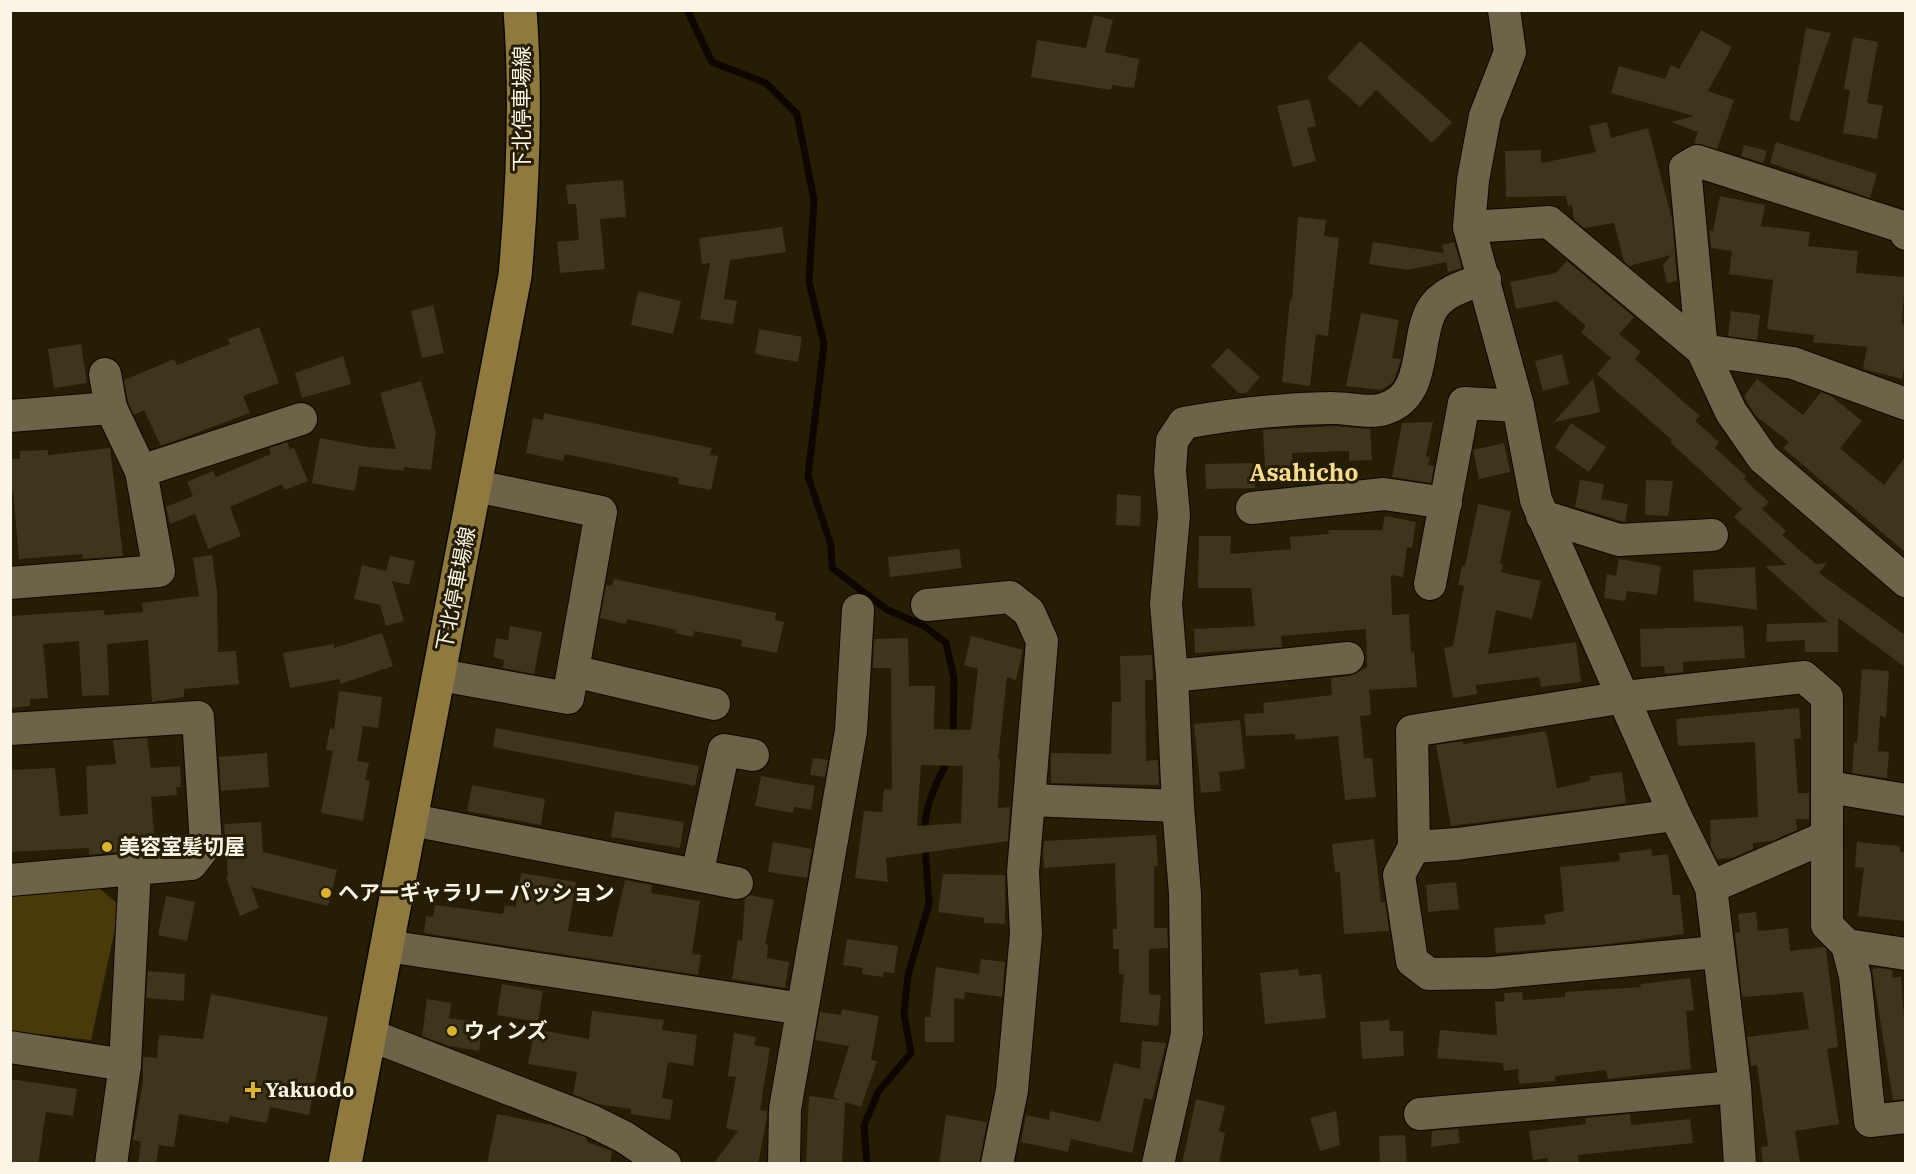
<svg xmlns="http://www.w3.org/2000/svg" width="1916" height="1174" font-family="'IBM Plex Serif','Noto Sans JP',serif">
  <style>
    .green { fill: #483a0b }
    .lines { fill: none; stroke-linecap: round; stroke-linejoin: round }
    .stream { stroke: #0f0600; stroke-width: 7 }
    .building { fill: #3e351c; fill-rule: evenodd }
    .minor-casing { stroke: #0e0700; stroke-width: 34 }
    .major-casing { stroke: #0e0700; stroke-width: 36 }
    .minor { stroke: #6d6348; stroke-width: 32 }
    .major { stroke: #8e7a3e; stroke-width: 33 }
    .poi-dot { fill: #dab333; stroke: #251d04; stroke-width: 2 }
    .labels { text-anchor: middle; stroke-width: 6; stroke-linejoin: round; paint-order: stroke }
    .street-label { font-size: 21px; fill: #faf5e6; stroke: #251d04 }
    .poi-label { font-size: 21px; font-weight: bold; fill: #faf5e6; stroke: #251d04; text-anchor: start }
    .quarter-label { font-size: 24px; font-weight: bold; fill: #f7dc90; stroke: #251d04 }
  </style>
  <rect width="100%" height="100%" fill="#251d04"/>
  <path class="green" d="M97,886L120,906L91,1040L11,1031V891Z"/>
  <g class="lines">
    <g class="stream">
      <path d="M687,10L712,62L766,83L797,114L814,200L809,282L824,344L808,476L831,545L832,568L886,609L924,626L946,643L954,678L953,739"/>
      <path d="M925,835C923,808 937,781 949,758"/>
      <path d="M867,1164L864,1126L878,1092L911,1053L904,1014L908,975L929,904L925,846"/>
    </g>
  </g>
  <g class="building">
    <path d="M1094,15L1113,20L1105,52L1139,59L1134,88L1112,85L1111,90L1031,77L1037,40L1086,48Z"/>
    <path d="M1806,28L1831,33L1799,122L1789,119Z"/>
    <path d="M1701,30L1732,47L1708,91L1734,100L1717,149L1694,143L1698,132L1671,122L1694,116L1611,93L1619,66L1665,79L1671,65L1679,69Z"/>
    <path d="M1853,37L1878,42L1867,103L1883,106L1877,139L1843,133L1850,90L1844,89Z"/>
    <path d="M1360,41L1452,122L1432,143L1376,90L1360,107L1327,78Z"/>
    <path d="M1309,99L1316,126L1307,128L1316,161L1293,167L1277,106Z"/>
    <path d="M1607,122L1611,138L1648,128L1672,219L1677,281L1667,283L1663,265L1671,255L1629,266L1624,261L1614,223L1584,228L1574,220L1572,205L1568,206L1566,196L1506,197L1505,151L1541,150V163L1596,152L1589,126Z"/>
    <path d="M1776,142L1877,174L1870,198L1770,163Z"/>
    <path d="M1744,145L1767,151L1763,163L1741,156Z"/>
    <path d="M623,180L626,217L600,219L605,269L560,273L557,242L579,240L576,204H568L566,185Z"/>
    <path d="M1720,196L1765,205L1761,226L1810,232L1808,246L1858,251L1856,273L1905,277L1902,324L1905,325V364L1902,379L1863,369L1867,347L1813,342L1814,335L1767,329L1773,280L1729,274L1732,251L1711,248L1709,230L1713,231Z"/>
    <path d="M1298,217L1326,220L1324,236L1339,238L1328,336L1316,334L1310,386L1282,382L1290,300H1292Z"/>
    <path d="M782,227L786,252L730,260L724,299L737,301L733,324L700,319L710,263L702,264L699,238Z"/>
    <path d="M1373,242L1444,253L1442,245L1454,242L1462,268L1448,272L1446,262L1407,270L1369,264Z"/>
    <path d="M1567,261L1634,317L1619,334L1641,352L1635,359L1700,416L1695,421L1719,442L1715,448L1746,476L1744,479L1769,502L1762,509L1786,531L1782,535L1816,564L1827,563L1819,573L1905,635V667L1838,618V652H1805V640L1766,642L1767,624L1828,622L1765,566L1787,565L1734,517L1742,509L1670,442L1672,440L1597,374L1611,358L1581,332L1586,326L1557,301L1516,309L1510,282L1556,273Z"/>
    <path d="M638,291L681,301L673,334L631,325Z"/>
    <path d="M433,305L444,353L422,358L411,311Z"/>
    <path d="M1731,311L1760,315L1757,340L1728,336Z"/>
    <path d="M1361,313L1399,320L1392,358L1401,359L1400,363L1393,382L1381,390L1346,386Z"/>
    <path d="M259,327L279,383L243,396L250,413L161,446L144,410L134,415L128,402L124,380L174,359L177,365L230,344L228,339Z"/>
    <path d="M759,329L802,337L798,362L755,354Z"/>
    <path d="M81,344L87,383L54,388L48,349Z"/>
    <path d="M1228,348L1260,377L1246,393H1239L1211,366Z"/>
    <path d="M1562,354L1569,384L1543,391L1535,361Z"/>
    <path d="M343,356L351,384L302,398L295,373Z"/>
    <path d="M1593,378L1600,412L1554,422Z"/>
    <path d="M1757,379L1803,415L1821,392L1831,396L1862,421L1840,448L1884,485L1905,457V552L1783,448L1789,442L1756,416L1744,397Z"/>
    <path d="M421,381L436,432L431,470L404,467V471L359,466L355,491L312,483L320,438L367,447L396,449L380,393Z"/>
    <path d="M544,413L712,448L710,455L718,456L711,490L678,484L679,478L565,454L563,461L526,453L533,418L543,420Z"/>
    <path d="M1433,422L1426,456L1430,457L1428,465L1434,466L1431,483L1392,477L1402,423Z"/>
    <path d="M1571,423L1606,447L1589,472L1555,448Z"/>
    <path d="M1335,426L1370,429L1372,460L1349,461V451L1292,453L1293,466L1265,468L1263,430Z"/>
    <path d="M287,442L290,449L294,448L308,481L285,490L282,484L230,507L241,536L208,549L195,514L170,524L166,507L193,496L187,482L213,471L216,477L271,454L269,448Z"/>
    <path d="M1504,443L1510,472L1479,479L1473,450Z"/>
    <path d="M110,448L123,556L83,559L82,554L19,559L13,491L10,492V459H20V451L48,450V455Z"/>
    <path d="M1254,463L1255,488L1206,489L1205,464Z"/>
    <path d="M1580,480L1604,484L1601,499L1628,504L1625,522L1575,507Z"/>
    <path d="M1646,480L1673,481L1668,516L1645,515Z"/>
    <path d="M1117,494L1141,496L1140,526L1116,525Z"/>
    <path d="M1478,504L1511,511L1500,563L1503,564L1501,572L1541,581L1532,619L1496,610L1488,654L1576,642L1581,682L1541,687L1539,677L1476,685L1477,694L1453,698L1444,648L1453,646L1464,586L1458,585L1462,566H1465Z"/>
    <path d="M1385,516L1416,522L1412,548L1407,547L1403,577L1391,575L1392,615L1409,614L1411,653L1414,652L1417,687L1369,690L1371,715L1360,716L1364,758H1372L1376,797L1345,800L1338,736L1295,740V734L1246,736L1244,714L1264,713L1263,703L1332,695L1331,678L1350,676L1367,667L1366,629L1281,636L1282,647L1195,653L1194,629L1255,626L1251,588H1198L1199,536H1231L1230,554L1291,549L1290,537L1329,534L1328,530H1382Z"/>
    <path d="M959,549L962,568L890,577L888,557Z"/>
    <path d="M212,555L217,591L218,652L236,651L239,684L184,689V697L152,702L148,640L107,644L109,695L82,696L79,641L43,644L48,698L30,699V706L10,708V616L104,610L105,615L143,612L142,603L199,596L193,558Z"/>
    <path d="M390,556L415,561L409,585L392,581L404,621L386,626L380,605L354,599L362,565L386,571Z"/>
    <path d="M1619,559L1661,566L1657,595L1627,591L1625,601L1604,598L1607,574L1616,576Z"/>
    <path d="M1755,567L1757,610L1694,601L1693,570Z"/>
    <path d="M614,579L776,613L775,620L784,622L777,653L741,646L742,640L694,631L693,637L675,633L676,630L627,619L626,624L600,618L606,585L612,586Z"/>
    <path d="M510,626L542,632L534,674L503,668L504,660L493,657L496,638L508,640Z"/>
    <path d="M1743,626L1745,658L1683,662V672L1665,674L1664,666L1641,667L1640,629Z"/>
    <path d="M382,633L393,666L340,684V679L290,688L283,653L334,644V648Z"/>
    <path d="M971,636L1023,650L1016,680L1007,677L998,759H1000L998,808L1010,807L1008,841L886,858L888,882L855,878L864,811L882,812L884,789L892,790L891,668H873L874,639L908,638L909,686H935L934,729L971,730L978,669L964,665ZM921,765L963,766L961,823L917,826Z"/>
    <path d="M1152,655L1153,680H1145L1146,761L1158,760L1159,785L1051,783V753L1111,754L1112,702H1121L1120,656Z"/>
    <path d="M1862,669L1889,671L1886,717L1880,716L1878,751L1889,752L1887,778L1852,773L1854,742L1857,743Z"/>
    <path d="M339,691L382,697L378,728L363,726L357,761L369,763L365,780L370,781L363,821L321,813L333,751L326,750L330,728L334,729Z"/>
    <path d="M1799,708L1801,738L1794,739L1798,793H1809V819H1796L1797,830L1772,841L1753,843V849L1732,858L1717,859L1711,847L1710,820L1758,817L1755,742L1678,746L1676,719Z"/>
    <path d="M1240,720L1245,769L1219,772L1221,791L1201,793L1194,724Z"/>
    <path d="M496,728L699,766L695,786L493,747Z"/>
    <path d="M1546,731L1557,788L1590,781V776L1622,772L1626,803L1451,826L1436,745L1463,741V744Z"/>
    <path d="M147,738L151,768L180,766L181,787H176L177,795L151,797L155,845L118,848V852L89,855V848L10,852V770L55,768L60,816L88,814L86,766L116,764L113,740Z"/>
    <path d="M267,753L269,787L221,791L219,757Z"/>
    <path d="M813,758L828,760L825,777L810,775Z"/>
    <path d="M761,776L815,786L811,810L794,807L793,813L755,806Z"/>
    <path d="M472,785L545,799L541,825L467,811Z"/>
    <path d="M615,811L684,822L680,848L611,837Z"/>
    <path d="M261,822L263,852L337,870L328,906L251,887L259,908L240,916L226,877L228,876L224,824Z"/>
    <path d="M1156,835L1158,866H1154V928H1167L1168,948L1149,949V994L1161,995L1158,1026L1120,1022L1124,974H1119V949H1113V929H1117L1115,863L1044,868L1043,851L1044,841Z"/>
    <path d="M1374,839L1381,902H1385L1389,931L1344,934L1340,872L1335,873L1332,844Z"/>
    <path d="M773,842L812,849L807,878L768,872Z"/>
    <path d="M1857,842L1900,846V852H1905V921L1858,916L1864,868L1855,867Z"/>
    <path d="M1651,849L1652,856L1668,854L1673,895H1680L1684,934L1600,945L1496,953L1494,928L1546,924L1544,915L1564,911L1560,867L1620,861L1619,853Z"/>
    <path d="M521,873L576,882L568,931L612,937L625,880L652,885L651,893L700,901L692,954L701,955L698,975L424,933L426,916L433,917L435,905L503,914L505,905L516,907Z"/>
    <path d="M943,874L1005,875V924L984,923V918L938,912Z"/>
    <path d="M1456,882L1459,909L1428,912L1426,885Z"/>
    <path d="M750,895L774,900L765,944L768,945L767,958L789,962L785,988L732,979L738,940L742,941L745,898Z"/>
    <path d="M166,896L195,902L187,941L158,935Z"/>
    <path d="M1756,912L1758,931L1788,928L1790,951L1824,947L1826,949L1838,1047L1827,1049L1839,1124L1795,1131L1800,1164H1763L1761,1147L1768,1146L1757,1065L1751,1066L1747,1037L1809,1029L1803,992L1742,997L1735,933L1740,932L1738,914Z"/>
    <path d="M847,939L898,946L894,973L884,972L883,977L862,974L863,968L843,965Z"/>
    <path d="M981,959L1005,962L1002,997L965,992L964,999L954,998V1042H925V1017H930L936,967L979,974Z"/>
    <path d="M1879,968L1892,970L1893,978L1901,977L1905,1029V1099L1893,1100L1872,969Z"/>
    <path d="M1298,969L1299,976L1321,974L1326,1018L1265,1024L1260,973Z"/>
    <path d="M148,971L185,974L184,1001L146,998Z"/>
    <path d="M1690,978L1694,1010L1686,1011L1691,1069L1608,1079L1606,1070L1555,1076V1081L1519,1084L1518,1069L1504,1071L1503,1063L1437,1058L1440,1030L1497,1035L1495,1002L1505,1001L1504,993L1522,992L1523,1000L1565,997V992L1641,987L1640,984Z"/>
    <path d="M502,984L543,991L538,1022L497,1015Z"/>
    <path d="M211,994L328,1017L309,1115L270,1107L267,1123L230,1116L228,1123L179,1114L174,1147L159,1145L156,1164H138L141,1142L133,1140L143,1081V1057L157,1058L159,1035L203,1039Z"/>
    <path d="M427,999L451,1003L449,1018L483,1023L479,1051L449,1046L422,1036Z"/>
    <path d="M842,1009L879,1016L871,1060L877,1061L861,1107L845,1102L842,1164H806L809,1096L840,1100L833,1097L849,1046L815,1040L820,1012L841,1015Z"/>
    <path d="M592,1011L664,1020L662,1030L697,1035L693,1066L668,1062L662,1098L673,1100L670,1120L631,1114V1109L597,1104L573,1094L577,1072L528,1064L535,1029L589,1039Z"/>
    <path d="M1389,1020L1390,1031H1403L1404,1056L1362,1059L1360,1022Z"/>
    <path d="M734,1033L756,1037L754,1045L770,1048L760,1110L767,1111V1117L758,1164H713L738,1131L726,1128L736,1077L728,1076Z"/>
    <path d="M1142,1041L1166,1043L1152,1100L1144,1098L1132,1153L1071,1139L1068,1152L1021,1142L1026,1115L1049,1120L1050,1111L1100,1122L1114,1063L1140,1069Z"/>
    <path d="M10,1079L77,1089L73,1116L46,1112L38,1164H10Z"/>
    <path d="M1196,1099L1225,1106L1219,1131L1225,1133L1219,1164H1182Z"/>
    <path d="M1336,1111L1340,1145L1320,1151L1310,1118Z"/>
    <path d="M497,1114L552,1125L585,1137L589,1143L612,1151L610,1164H487Z"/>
    <path d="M1630,1114L1631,1125L1690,1119L1693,1143L1578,1155L1579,1164H1548V1158L1533,1160L1529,1131L1586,1124L1585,1118Z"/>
    <path d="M946,1115L987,1122L979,1164H939Z"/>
    <path d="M1458,1129L1460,1143L1431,1147L1432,1131Z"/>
    <path d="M1405,1135L1407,1164H1380L1379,1136Z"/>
  </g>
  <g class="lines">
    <defs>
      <g id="minor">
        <path d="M1504,10L1510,52L1485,116L1473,180L1469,227L1518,406L1536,500L1675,815L1711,887L1735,1087L1740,1164"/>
        <path d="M1469,227L1549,222L1702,350L1731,412L1763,458L1906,581"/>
        <path d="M1906,234L1903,227L1697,161L1685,168L1702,350L1793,363L1906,404"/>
        <path d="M10,416L111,408"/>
        <path d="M141,471L301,419"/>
        <path d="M1252,508L1384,494L1446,503"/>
        <path d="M1542,516L1619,540L1712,535"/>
        <path d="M10,583L159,571L141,471L111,408L105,374"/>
        <path d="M1430,584L1464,403L1518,406"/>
        <path d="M927,605L1010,597L1029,612L1042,641L1029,800"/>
        <path d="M573,671L714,704"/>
        <path d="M440,675L568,698L601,512L476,486"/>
        <path d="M1172,676L1348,658"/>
        <path d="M10,729L198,717L206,845L191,864L135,869L125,1065L111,1164"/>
        <path d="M1829,787L1906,800"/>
        <path d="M1178,806L1172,676L1166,604L1174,515L1170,471L1172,441L1184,423C1232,414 1281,409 1329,408C1346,407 1369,414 1384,409C1427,397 1415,342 1431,311C1441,292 1466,285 1485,279"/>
        <path d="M1675,815L1457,844L1414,847L1399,875L1412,961L1429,974L1491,973L1717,952"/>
        <path d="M412,820L737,883"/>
        <path d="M1414,847L1412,731L1625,697L1804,677L1827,697V925L1847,945L1855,976L1870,1121L1906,1117"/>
        <path d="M697,875L724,750L753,755"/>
        <path d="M10,880L135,869"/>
        <path d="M1711,887L1826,837"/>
        <path d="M1847,945L1906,954"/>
        <path d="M387,946L802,1009"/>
        <path d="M370,1035L592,1121L624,1137L665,1164"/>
        <path d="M10,1047L125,1065"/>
        <path d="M1420,1114L1735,1087"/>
        <path d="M784,1164L785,1109L851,731L858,610"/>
        <path d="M997,1164L1012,1090L1026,934L1023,872L1029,800L1178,806L1185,894L1187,1034L1158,1164"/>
      </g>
      <path id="major" d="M345,1164L515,276C523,187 527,100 520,10"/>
    </defs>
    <use href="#minor" class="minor-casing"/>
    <use href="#major" class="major-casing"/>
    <use href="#minor" class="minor"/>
    <use href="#major" class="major"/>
  </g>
  <g class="poi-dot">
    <circle cx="107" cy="847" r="6"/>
    <circle cx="326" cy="893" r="6"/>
    <circle cx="452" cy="1031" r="6"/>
    <path d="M250 1081h6v6h6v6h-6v6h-6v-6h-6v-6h6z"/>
  </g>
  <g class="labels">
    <g class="street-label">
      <text transform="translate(522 109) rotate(-90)" y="7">下北停車場線</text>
      <text transform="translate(456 589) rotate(-79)" y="7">下北停車場線</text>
    </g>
    <g class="poi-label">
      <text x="119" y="854">美容室髪切屋</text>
      <text x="338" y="900">ヘアーギャラリー パッション</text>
      <text x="464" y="1038">ウィンズ</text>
      <text x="265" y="1097">Yakuodo</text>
    </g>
    <g class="quarter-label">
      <text x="1304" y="481">Asahicho</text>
    </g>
  </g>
  <rect width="1916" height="1174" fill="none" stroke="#faf5e6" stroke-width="24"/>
</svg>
